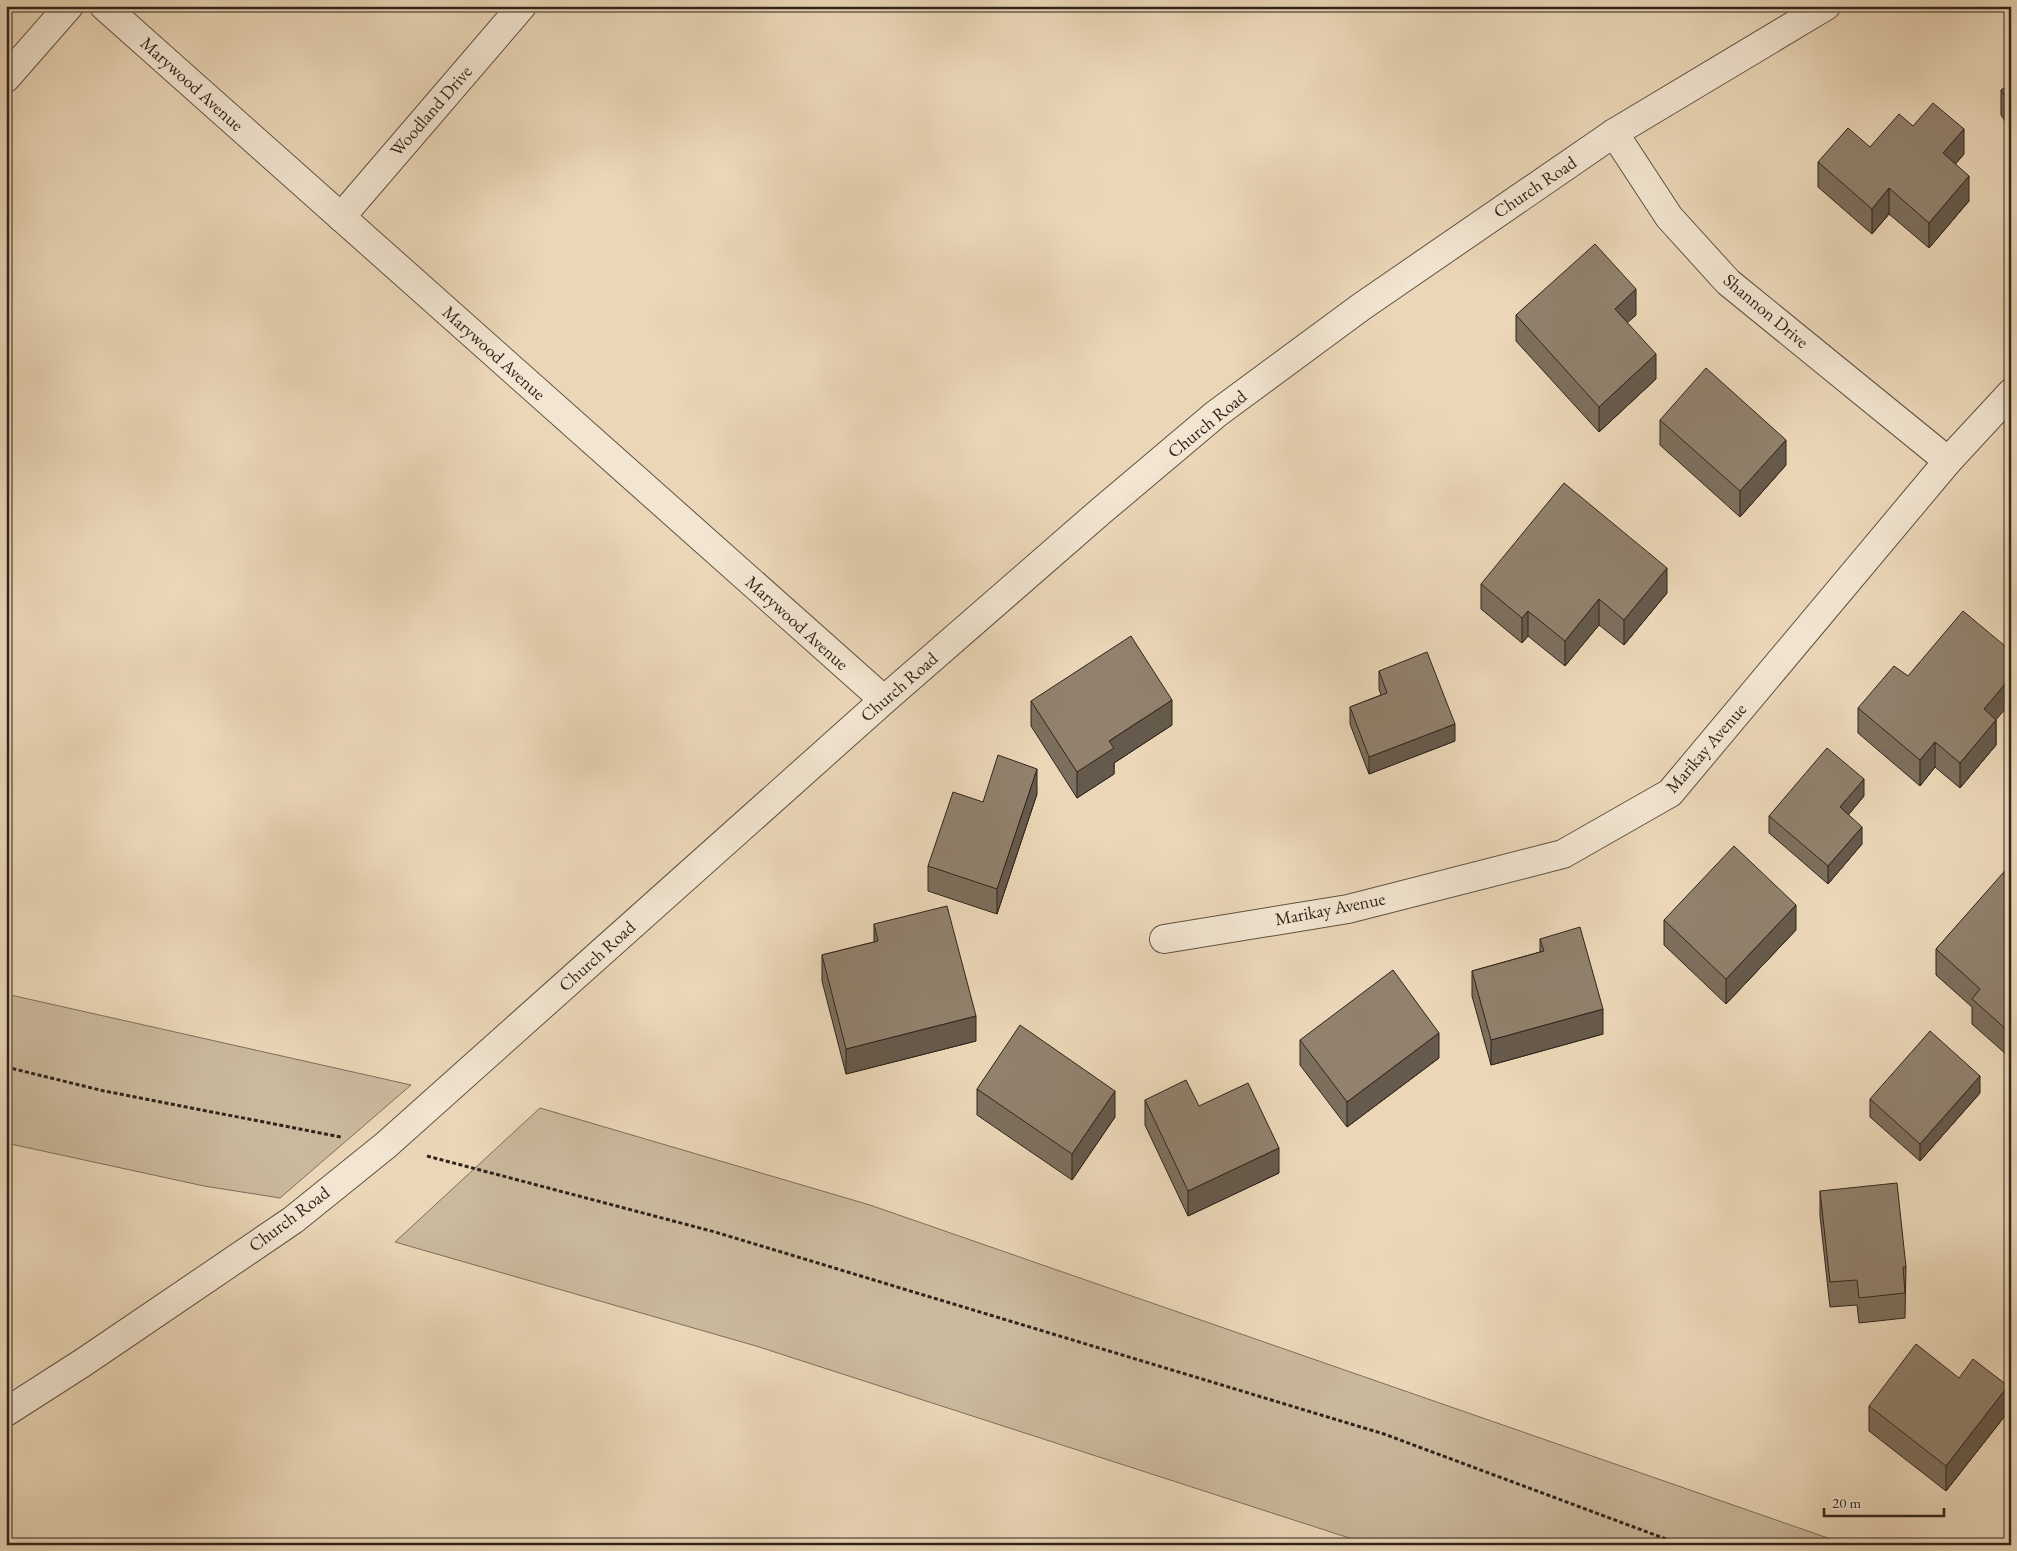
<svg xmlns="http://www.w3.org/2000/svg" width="2017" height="1551" font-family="'EB Garamond',serif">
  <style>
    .green { fill: #cbb99d; stroke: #7e6e5c }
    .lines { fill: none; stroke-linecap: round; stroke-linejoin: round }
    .minor-casing { stroke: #5f5142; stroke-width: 30 }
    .path { stroke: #30241b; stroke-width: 3; stroke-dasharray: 4 2.5; stroke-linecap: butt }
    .minor { stroke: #f2e5d1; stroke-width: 28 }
    .wall { fill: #7d6f5e; stroke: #30241b }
    .shaded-wall { fill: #665a4c; stroke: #30241b }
    .building { fill: #91816d; stroke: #30241b }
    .labels { text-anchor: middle; stroke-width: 4; stroke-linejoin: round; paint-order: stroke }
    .street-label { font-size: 18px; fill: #30241b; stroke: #f2e5d1 }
  </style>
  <rect width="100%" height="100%" fill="#ebd7b8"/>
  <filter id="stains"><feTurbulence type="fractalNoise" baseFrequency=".004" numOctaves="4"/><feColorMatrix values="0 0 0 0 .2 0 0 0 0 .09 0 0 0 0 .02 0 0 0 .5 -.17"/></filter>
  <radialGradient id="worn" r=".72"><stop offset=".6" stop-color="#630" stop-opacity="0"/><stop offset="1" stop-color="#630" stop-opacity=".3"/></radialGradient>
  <g class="green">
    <path d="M6,994L411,1085L280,1198L204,1186L6,1143Z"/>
    <path d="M540,1108L870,1205L1848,1545H1371L756,1346L395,1242Z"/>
  </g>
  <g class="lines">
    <defs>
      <g id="minor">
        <path d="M104,6L884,700"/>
        <path d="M6,78L69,6"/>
        <path d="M1614,133L1669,217L1728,282L1948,461"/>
        <path d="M341,217L522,6"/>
        <path d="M1164,939L1348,909L1563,854L1670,793L1948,461L2011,393"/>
        <path d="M6,1412L84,1362L293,1220L386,1145L884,700L1101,511L1216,414L1361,307L1614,133L1826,6"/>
      </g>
    </defs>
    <use href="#minor" class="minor-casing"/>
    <g class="path">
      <path d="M6,1067L104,1091L341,1137"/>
      <path d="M427,1156L715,1232L1384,1434L1682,1545"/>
    </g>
    <use href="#minor" class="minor"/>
  </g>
  <g class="wall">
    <path d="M2011,84V130L2001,115V90Z"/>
    <path d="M1913,126L1964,154L1955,164L1969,201L1929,248L1889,214L1872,234L1818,187V162L1870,147Z"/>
    <path d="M1516,315H1636L1627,322L1656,379L1599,432L1516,341Z"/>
    <path d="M1660,420L1786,465L1740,517L1660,445Z"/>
    <path d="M1481,584L1667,593L1624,645L1599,625L1565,666L1528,636L1522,643L1481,609Z"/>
    <path d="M1379,671L1455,741L1369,774L1350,724V707L1381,695L1379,689Z"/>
    <path d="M1908,676L1996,720V745L1960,788L1935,767L1920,786L1858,733V708Z"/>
    <path d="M1031,701L1172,725L1114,763V774L1077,798L1031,726Z"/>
    <path d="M1037,794L997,914L928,891V866L983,802Z"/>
    <path d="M1864,796L1848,815L1862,844L1828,884L1769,833V816Z"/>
    <path d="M2011,866L2007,1055L1972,1024V1007L1936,975V949Z"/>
    <path d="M1664,920L1796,930L1726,1004L1664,945Z"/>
    <path d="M874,924L976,1041L846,1074L822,981V955L874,942Z"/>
    <path d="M1540,939L1603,1034L1491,1065L1472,996V971L1540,952Z"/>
    <path d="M1300,1040L1439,1058L1347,1127L1300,1065Z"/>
    <path d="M977,1089L1115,1117L1072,1180L977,1115Z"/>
    <path d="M1980,1093L1920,1161L1870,1117V1099Z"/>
    <path d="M1145,1100L1199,1106L1279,1173L1188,1216L1145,1125Z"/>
    <path d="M1820,1191L1906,1267L1905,1318L1859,1323L1857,1305L1830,1307L1820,1216Z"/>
    <path d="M1959,1378L2008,1412L1946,1491L1869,1431V1406Z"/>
  </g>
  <g class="shaded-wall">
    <path d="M1964,129V154L1943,179V153Z"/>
    <path d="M1969,176V201L1929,248V223Z"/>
    <path d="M1889,188V214L1872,234V209Z"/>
    <path d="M1636,289V315L1615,334V309Z"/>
    <path d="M1656,354V379L1599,432V407Z"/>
    <path d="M1786,440V465L1740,517V491Z"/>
    <path d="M1667,568V593L1624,645V620Z"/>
    <path d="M1599,599V625L1565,666V641Z"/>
    <path d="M1528,611V636L1522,643V618Z"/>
    <path d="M2011,677V702L1984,734V709Z"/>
    <path d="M1172,700V725L1114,763V774L1077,798V772L1109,741Z"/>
    <path d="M1996,720V745L1960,788V763Z"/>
    <path d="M1455,724V741L1369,774V757Z"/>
    <path d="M1935,742V767L1920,786V760Z"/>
    <path d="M1037,769V794L997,914V889Z"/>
    <path d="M1864,779V796L1840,825V807Z"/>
    <path d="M1862,827V844L1828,884V866Z"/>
    <path d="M1796,905V930L1726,1004V979Z"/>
    <path d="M1603,1009V1034L1491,1065V1040Z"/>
    <path d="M976,1016V1041L846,1074V1049Z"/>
    <path d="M2011,1026V1051L2007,1055V1030Z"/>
    <path d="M1439,1033V1058L1347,1127V1102Z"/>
    <path d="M1980,1076V1093L1920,1161V1144Z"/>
    <path d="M1115,1091V1117L1072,1180V1154Z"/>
    <path d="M1279,1148V1173L1188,1216V1191Z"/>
    <path d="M2008,1386V1412L1946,1491V1466Z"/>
  </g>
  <g class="building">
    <path d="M2011,84V105L2001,90Z"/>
    <path d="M1933,103L1964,129L1943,153L1969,176L1929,223L1889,188L1872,209L1818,162L1848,128L1870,147L1899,114L1913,126Z"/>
    <path d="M1595,244L1636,289L1615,309L1656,354L1599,407L1516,315Z"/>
    <path d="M1706,368L1786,440L1740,491L1660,420Z"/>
    <path d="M1564,483L1667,568L1624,620L1599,599L1565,641L1528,611L1522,618L1481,584Z"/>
    <path d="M1963,611L2011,651V677L1984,709L1996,720L1960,763L1935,742L1920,760L1858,708L1894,666L1908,676Z"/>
    <path d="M1131,636L1172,700L1109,741L1114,748L1077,772L1031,701Z"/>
    <path d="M1427,652L1455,724L1369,757L1350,707L1387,693L1379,671Z"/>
    <path d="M1827,748L1864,779L1840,807L1862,827L1828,866L1769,816Z"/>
    <path d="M998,755L1037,769L997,889L928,866L953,792L983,802Z"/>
    <path d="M1734,846L1796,905L1726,979L1664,920Z"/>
    <path d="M2010,865L2011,866V1026L2007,1030L1972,999L1980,989L1936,949Z"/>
    <path d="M947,906L976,1016L846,1049L822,955L878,941L874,924Z"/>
    <path d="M1580,927L1603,1009L1491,1040L1472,971L1544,951L1540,939Z"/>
    <path d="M1393,970L1439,1033L1347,1102L1300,1040Z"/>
    <path d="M1020,1025L1115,1091L1072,1154L977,1089Z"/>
    <path d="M1930,1031L1980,1076L1920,1144L1870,1099Z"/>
    <path d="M1186,1080L1199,1106L1248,1083L1279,1148L1188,1191L1145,1100Z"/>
    <path d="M1897,1183L1906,1267H1903L1905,1293L1859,1298L1857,1280L1830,1282L1820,1191Z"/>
    <path d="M1916,1344L1959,1378L1973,1359L2008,1386L1946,1466L1869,1406Z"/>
  </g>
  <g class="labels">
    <g class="street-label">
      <text transform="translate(192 84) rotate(42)" y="6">Marywood Avenue</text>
      <text transform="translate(431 111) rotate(-49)" y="6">Woodland Drive</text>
      <text transform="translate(1535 187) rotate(-34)" y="6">Church Road</text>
      <text transform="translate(1766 311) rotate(40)" y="6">Shannon Drive</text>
      <text transform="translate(494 353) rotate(42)" y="6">Marywood Avenue</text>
      <text transform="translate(1207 424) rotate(-39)" y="6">Church Road</text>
      <text transform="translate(797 623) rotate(42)" y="6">Marywood Avenue</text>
      <text transform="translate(899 687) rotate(-41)" y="6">Church Road</text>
      <text transform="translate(1706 748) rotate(-49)" y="6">Marikay Avenue</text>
      <text transform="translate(1330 909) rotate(-11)" y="6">Marikay Avenue</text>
      <text transform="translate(597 956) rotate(-42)" y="6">Church Road</text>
      <text transform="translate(289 1219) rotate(-37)" y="6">Church Road</text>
    </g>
  </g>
  <rect width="2017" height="1551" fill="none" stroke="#ebd7b8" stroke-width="25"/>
  <rect x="8" y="8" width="2002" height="1536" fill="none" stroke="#30241b" stroke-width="2.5"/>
  <rect x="12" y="12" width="1992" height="1526" fill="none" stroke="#30241b"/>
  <path d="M1824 1508v8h120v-8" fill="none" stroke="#30241b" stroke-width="2.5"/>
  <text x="1832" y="1508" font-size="15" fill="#30241b" stroke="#f2e5d1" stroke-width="4" paint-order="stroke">20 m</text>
  <rect width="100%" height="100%" filter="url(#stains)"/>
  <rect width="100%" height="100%" fill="url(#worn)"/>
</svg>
